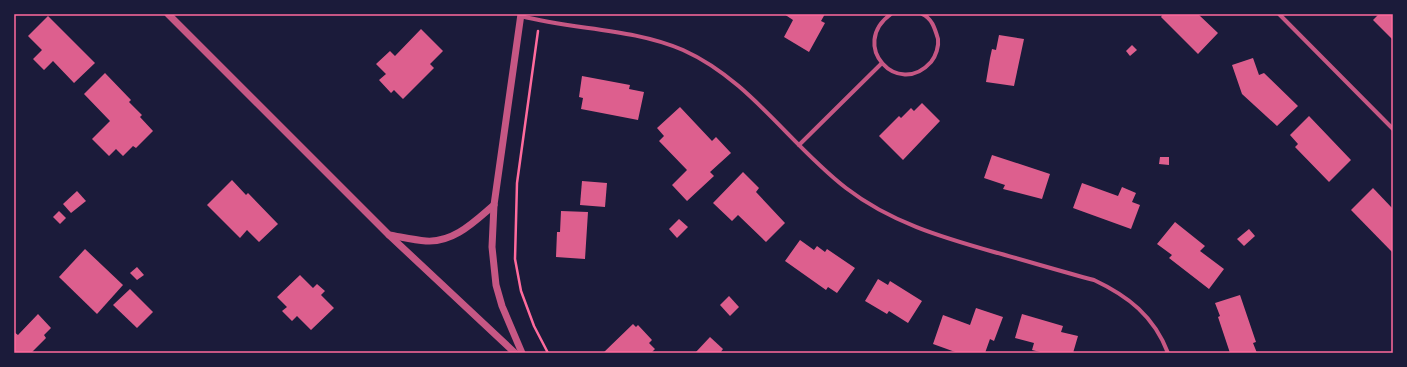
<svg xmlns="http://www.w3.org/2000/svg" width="1407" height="367" font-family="'PT Sans Narrow',sans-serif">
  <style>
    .building { fill: #dd5f8e }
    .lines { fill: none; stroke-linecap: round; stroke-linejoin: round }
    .path { stroke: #ff6b9d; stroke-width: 2.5 }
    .minor { stroke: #c65784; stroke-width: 4 }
    .tertiary { stroke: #c65784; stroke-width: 7 }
    .neatline { fill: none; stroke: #ff6b9d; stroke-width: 1.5 }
  </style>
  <rect width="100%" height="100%" fill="#1b1b3a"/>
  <g class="building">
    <path d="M784,14H825L821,21L825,23L809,52L784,37L793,20Z"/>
    <path d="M1163,14H1200L1199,15L1218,33L1198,54L1161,17Z"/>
    <path d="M1379,14H1393V40L1373,20Z"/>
    <path d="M48,16L95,63L74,83L53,61L44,70L33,59L42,50L28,36Z"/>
    <path d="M421,29L443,51L430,64L434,68L403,99L394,90L391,93L379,80L386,74L376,64L390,51L395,56Z"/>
    <path d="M999,35L1024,39L1014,86L986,82L990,58L992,49L996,50Z"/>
    <path d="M1132,45L1137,50L1130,56L1126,51Z"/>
    <path d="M1253,58L1259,75L1264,73L1298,106L1277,126L1242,94L1232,65Z"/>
    <path d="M105,73L131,100L129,102L142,115L140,117L153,131L136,148L133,146L123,156L116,149L109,156L92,139L110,121L84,94Z"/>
    <path d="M582,76L630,85L629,89L644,92L638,120L581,109L583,98L579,97Z"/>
    <path d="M922,103L940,121L903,160L879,136L899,116L901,118L911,108L914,111Z"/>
    <path d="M680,107L712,141L716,137L731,153L710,172L714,176L687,201L672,185L687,170L659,141L664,136L657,128Z"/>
    <path d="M1309,116L1351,160L1329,182L1295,147L1298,144L1290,135Z"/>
    <path d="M992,155L1050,174L1042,199L1003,189L1005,185L984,178Z"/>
    <path d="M1160,157H1169V165L1159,164Z"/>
    <path d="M743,172L759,188L756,192L785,223L766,242L738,215L732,221L713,203Z"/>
    <path d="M232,180L246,195L248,193L278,224L259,242L247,230L240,238L207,205Z"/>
    <path d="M582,181L607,183L605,207L580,205Z"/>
    <path d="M1082,183L1118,196L1122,187L1136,193L1132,202L1140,205L1131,229L1073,208Z"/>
    <path d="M1373,188L1393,209V253L1351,210Z"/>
    <path d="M77,191L86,201L71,213L63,204Z"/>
    <path d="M59,211L66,218L60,224L53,217Z"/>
    <path d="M561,211L588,212L585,259L556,257L557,232H560Z"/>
    <path d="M679,219L688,227L677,238L669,229Z"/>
    <path d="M1175,222L1205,246L1200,251L1224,269L1209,289L1169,258L1172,255L1157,244Z"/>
    <path d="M1249,229L1255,236L1244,246L1237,239Z"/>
    <path d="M800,240L814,250L817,246L825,252L827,249L855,268L837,293L828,287L826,290L785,261Z"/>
    <path d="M85,249L123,285L97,314L59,277Z"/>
    <path d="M137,267L144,275L137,280L130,273Z"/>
    <path d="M300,275L313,288L317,284L325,291L321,295L334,308L311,330L297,316L292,321L282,311L287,307L277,297Z"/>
    <path d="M878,279L888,285L890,281L922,301L908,323L889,311L887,314L865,301Z"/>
    <path d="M130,289L153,312L137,328L113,305Z"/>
    <path d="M1240,295L1256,342L1253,343L1257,353H1230L1218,317L1220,316L1215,303Z"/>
    <path d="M729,296L739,307L730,316L720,305Z"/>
    <path d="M976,308L1003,317L994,341L990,339L985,353H958L933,344L943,315L970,325Z"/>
    <path d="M38,314L51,328L44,335L46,338L31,353H14V332L18,335Z"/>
    <path d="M1022,314L1063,326L1061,332L1078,336L1073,353H1044L1032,350L1034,343L1015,338Z"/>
    <path d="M633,324L636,327L638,325L652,340L649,343L655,349L651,353H603Z"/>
    <path d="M710,337L723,349L720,353H695Z"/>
  </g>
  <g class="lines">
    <path class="path" d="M538,31L517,183L515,259L521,291L534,326L548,353"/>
    <g class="minor">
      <path d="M891,14C848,45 898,99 931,62C936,56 939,46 938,39C935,29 932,18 922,14"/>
      <path d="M1279,14L1393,129"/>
      <path d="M521,16C574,30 632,28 683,50C750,80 789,144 846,188C890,222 941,237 994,252C1027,261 1060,271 1094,280C1128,296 1154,316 1168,353"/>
      <path d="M799,145L881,64"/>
    </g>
    <g class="tertiary">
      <path d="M168,14L389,235C401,237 414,240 426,241C454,243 475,221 494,205"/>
      <path d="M521,14L494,205L492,247L496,285L502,306L522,353"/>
      <path d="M389,235L515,353"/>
    </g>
  </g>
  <rect width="1407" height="367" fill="none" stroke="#1b1b3a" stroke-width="30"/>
  <rect x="15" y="15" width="1377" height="337" class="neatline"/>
</svg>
